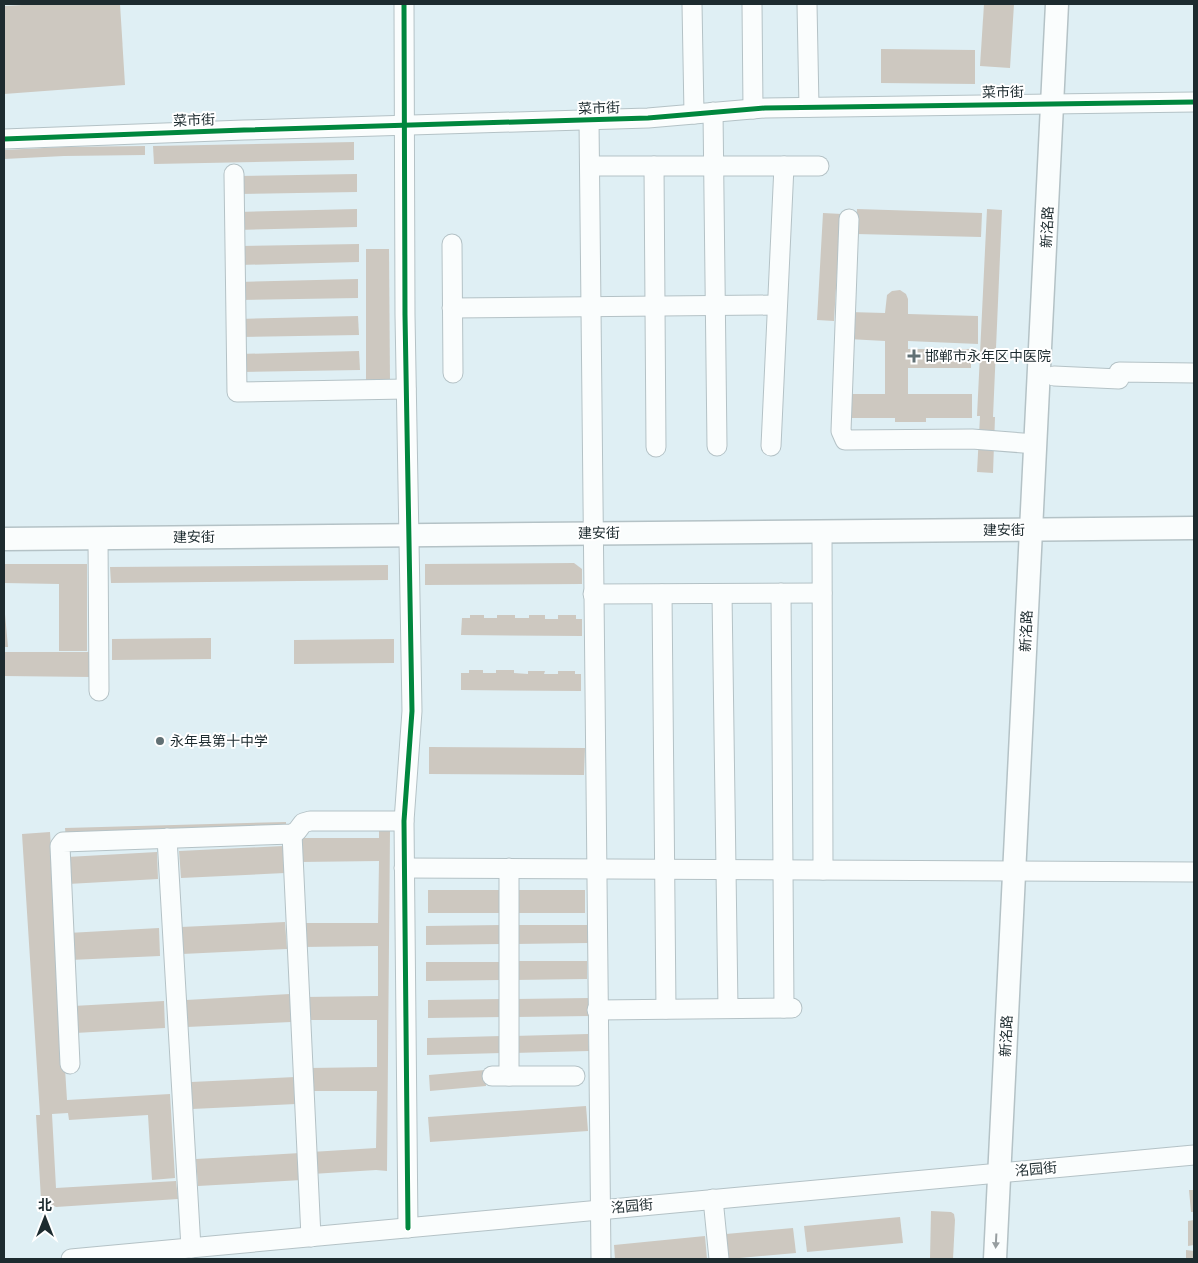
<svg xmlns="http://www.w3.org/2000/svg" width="1198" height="1263" font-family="Roboto,'Noto Sans SC',sans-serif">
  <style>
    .building { fill: #cdc8c0 }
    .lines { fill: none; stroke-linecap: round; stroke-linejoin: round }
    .minor-casing { stroke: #b4c2c6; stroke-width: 21 }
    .major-casing { stroke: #b4c2c6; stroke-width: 25 }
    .minor { stroke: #fafdfd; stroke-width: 19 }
    .major { stroke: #fafdfd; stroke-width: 22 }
    .cycleway-casing { stroke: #fff; stroke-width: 8 }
    .cycleway { stroke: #00873e; stroke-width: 5 }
    .oneway { fill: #979ea0 }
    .poi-dot { fill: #617074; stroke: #fff; stroke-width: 2 }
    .labels { text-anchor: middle; stroke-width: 4; stroke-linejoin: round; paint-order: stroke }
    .street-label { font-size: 14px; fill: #1d2b2f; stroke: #fff }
    .poi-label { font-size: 14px; fill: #1d2b2f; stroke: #fff; text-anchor: start }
  </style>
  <rect width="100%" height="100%" fill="#dfeff4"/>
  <g class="building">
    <path d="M40,4H120L125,85L4,94V6Z"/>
    <path d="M984,4H1014L1010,68L980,66Z"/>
    <path d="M881,49L975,50V84L881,83Z"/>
    <path d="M354,142V160L154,164L153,146Z"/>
    <path d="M145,146V155L64,156L4,159V150L64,147Z"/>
    <path d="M357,174V192L237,194V176Z"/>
    <path d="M357,209V227L237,230V212Z"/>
    <path d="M857,209L982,213L981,237L856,234Z"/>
    <path d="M987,209L1002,210L993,417H995L993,473L977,472L980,416H977Z"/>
    <path d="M823,213L842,214L841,239H839L834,321L817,320Z"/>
    <path d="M359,244V262L239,265V246Z"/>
    <path d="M366,249H389L390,384H366Z"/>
    <path d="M358,279V298L238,300V282Z"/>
    <path d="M900,290L906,294L908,299V314L978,316V344L908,341V349H971V368H908V394H972V418H926V422H895V418H847V394H885V341L848,339L849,312L885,313L887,295L892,291Z"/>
    <path d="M358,316L359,335L239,337L238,319Z"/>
    <path d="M359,351L360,370L240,372L239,354Z"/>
    <path d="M574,563L582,569V584L425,585V564Z"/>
    <path d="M4,564H87V651H59V584L4,583Z"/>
    <path d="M388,565V580L111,583L110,567Z"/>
    <path d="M4,614H5L8,647H4Z"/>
    <path d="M470,615H484V618H497V615H515V618H529V615H545V619H558V615H576V619H582V636L461,635L462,618H470Z"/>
    <path d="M211,638V659L112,660V639Z"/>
    <path d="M394,639V663L294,664V640Z"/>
    <path d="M4,652H91V677L4,676Z"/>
    <path d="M469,670H483V673H496V670H514V673L528,674V671H545L544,674H558V671H575V674H581V691L461,690V673H469Z"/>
    <path d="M429,747L585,748L584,775L429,774Z"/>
    <path d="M286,822V833L66,839L65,828Z"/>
    <path d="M379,831H390L387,1171L376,1170L312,1174L311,1152L376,1148L377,1091H309V1068L377,1067V1020H305L304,997L378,996V946L302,947V923H378L379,861L300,862V838H379Z"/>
    <path d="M50,832L67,1100L170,1094L175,1178L152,1180L148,1115L69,1120L68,1113L52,1114L56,1188L176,1181L178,1199L56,1207L41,1199L36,1115H40L22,834Z"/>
    <path d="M283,846L285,873L181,878L179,851Z"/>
    <path d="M157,852L158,879L68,884L67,857Z"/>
    <rect x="428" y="890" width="72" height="23"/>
    <rect x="516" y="890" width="69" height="23"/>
    <path d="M285,922L287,949L182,954L181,927Z"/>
    <path d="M501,925V944L426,945V926Z"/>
    <path d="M514,925H588V943L515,944Z"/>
    <path d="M159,928L160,956L70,960L68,933Z"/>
    <path d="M514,961H587V979L514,980Z"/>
    <path d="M426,962H501V980L426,981Z"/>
    <path d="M290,994L291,1022L187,1027L186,1000Z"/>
    <path d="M589,998L590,1016L516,1017V999Z"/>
    <path d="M503,999V1017L428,1018V1000Z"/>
    <path d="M164,1001L165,1028L75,1033L73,1006Z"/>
    <path d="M588,1034L589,1051L513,1053V1036Z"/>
    <path d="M501,1036L502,1053L427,1055V1038Z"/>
    <path d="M485,1070L486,1086L430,1091L429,1075Z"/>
    <path d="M295,1077L296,1104L192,1109L191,1082Z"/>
    <path d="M586,1106L588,1131L430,1142L428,1117Z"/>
    <path d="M300,1153L302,1180L198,1186L196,1159Z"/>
    <path d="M1189,1190H1194V1212H1191Z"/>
    <path d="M931,1211L951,1212L954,1214L955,1220L953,1259H930Z"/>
    <path d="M900,1217L903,1243L807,1252L804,1226Z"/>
    <path d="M1194,1220V1245L1188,1246V1221Z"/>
    <path d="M793,1228L796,1253L729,1259L726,1234Z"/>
    <path d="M705,1236L707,1259H615L614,1245Z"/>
    <path d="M1186,1250L1194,1251V1259H1186Z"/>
  </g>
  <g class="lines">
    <defs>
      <g id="minor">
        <path d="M404,4L405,315L412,711L404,821L408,1228"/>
        <path d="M692,4L694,114"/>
        <path d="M752,4L753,109"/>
        <path d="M807,4L809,107"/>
        <path d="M713,112L717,446"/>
        <path d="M589,120L601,1259"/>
        <path d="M4,139L244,130L648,118L765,108L1194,102"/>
        <path d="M590,166H819"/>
        <path d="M654,166L656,447"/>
        <path d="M234,174L237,392L406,389"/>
        <path d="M849,219L841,431L845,440L972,439L1036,444"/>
        <path d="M452,244L453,373"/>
        <path d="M452,308L777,305"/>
        <path d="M1054,376L1119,379V372L1194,373"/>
        <path d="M771,446L784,166"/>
        <path d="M822,531L823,870"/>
        <path d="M98,538L99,691"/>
        <path d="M781,593L784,1008"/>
        <path d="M593,594L822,593"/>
        <path d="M662,594L666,1009"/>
        <path d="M722,594L728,1008"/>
        <path d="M292,834L311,1237"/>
        <path d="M167,838L191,1248"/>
        <path d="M404,868L1194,872"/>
        <path d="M509,868V1076"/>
        <path d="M597,1010L792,1008"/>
        <path d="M70,1064L60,846L63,842L292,834L297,831L303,823L310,821H404"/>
        <path d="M492,1076H575"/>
        <path d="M713,1199L719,1259"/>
        <path d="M71,1259L1194,1155"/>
      </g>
      <g id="major">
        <path d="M4,539L1194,528"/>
        <path d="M995,1259L1057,4"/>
      </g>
    </defs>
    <use href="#minor" class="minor-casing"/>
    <use href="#major" class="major-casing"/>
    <use href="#minor" class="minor"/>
    <use href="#major" class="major"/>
    <defs>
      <g id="cycleway">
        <path d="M404,4L405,315L412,711L404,821L408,1228"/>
        <path d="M4,139L244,130L648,118L765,108L1194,102"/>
      </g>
    </defs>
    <use href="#cycleway" class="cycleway-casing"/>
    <use href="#cycleway" class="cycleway"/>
  </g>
  <defs><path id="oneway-solid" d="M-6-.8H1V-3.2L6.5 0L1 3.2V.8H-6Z" transform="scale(1.25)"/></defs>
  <use class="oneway" href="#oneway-solid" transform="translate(996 1241) rotate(93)"/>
  <g class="poi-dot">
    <path d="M911.5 348.5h5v5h5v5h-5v5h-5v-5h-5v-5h5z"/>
    <circle cx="160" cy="741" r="5"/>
  </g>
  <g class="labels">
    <g class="street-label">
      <text transform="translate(1003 92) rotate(-1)" y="5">菜市街</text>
      <text transform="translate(599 108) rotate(-2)" y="5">菜市街</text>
      <text transform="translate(194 120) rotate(-2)" y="5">菜市街</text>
      <text transform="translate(1047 227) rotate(-87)" y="5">新洺路</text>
      <text transform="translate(1004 530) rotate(-1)" y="5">建安街</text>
      <text transform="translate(599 533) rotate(-1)" y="5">建安街</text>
      <text transform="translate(194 537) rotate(-1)" y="5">建安街</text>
      <text transform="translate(1026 631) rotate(-87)" y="5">新洺路</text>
      <text transform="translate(1006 1036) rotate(-87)" y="5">新洺路</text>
      <text transform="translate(1036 1169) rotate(-5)" y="5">洺园街</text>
      <text transform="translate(632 1206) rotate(-5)" y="5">洺园街</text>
    </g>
    <g class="poi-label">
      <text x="925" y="361">邯郸市永年区中医院</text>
      <text x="170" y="746">永年县第十中学</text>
    </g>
  </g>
  <rect width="1198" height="1263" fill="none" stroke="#1d2b2f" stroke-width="10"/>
  <g transform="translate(45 1218)" stroke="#ffffff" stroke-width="4" paint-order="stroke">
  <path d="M0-4L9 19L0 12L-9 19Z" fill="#1d2b2f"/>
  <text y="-8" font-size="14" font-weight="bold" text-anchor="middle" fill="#1d2b2f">北</text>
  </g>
</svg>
